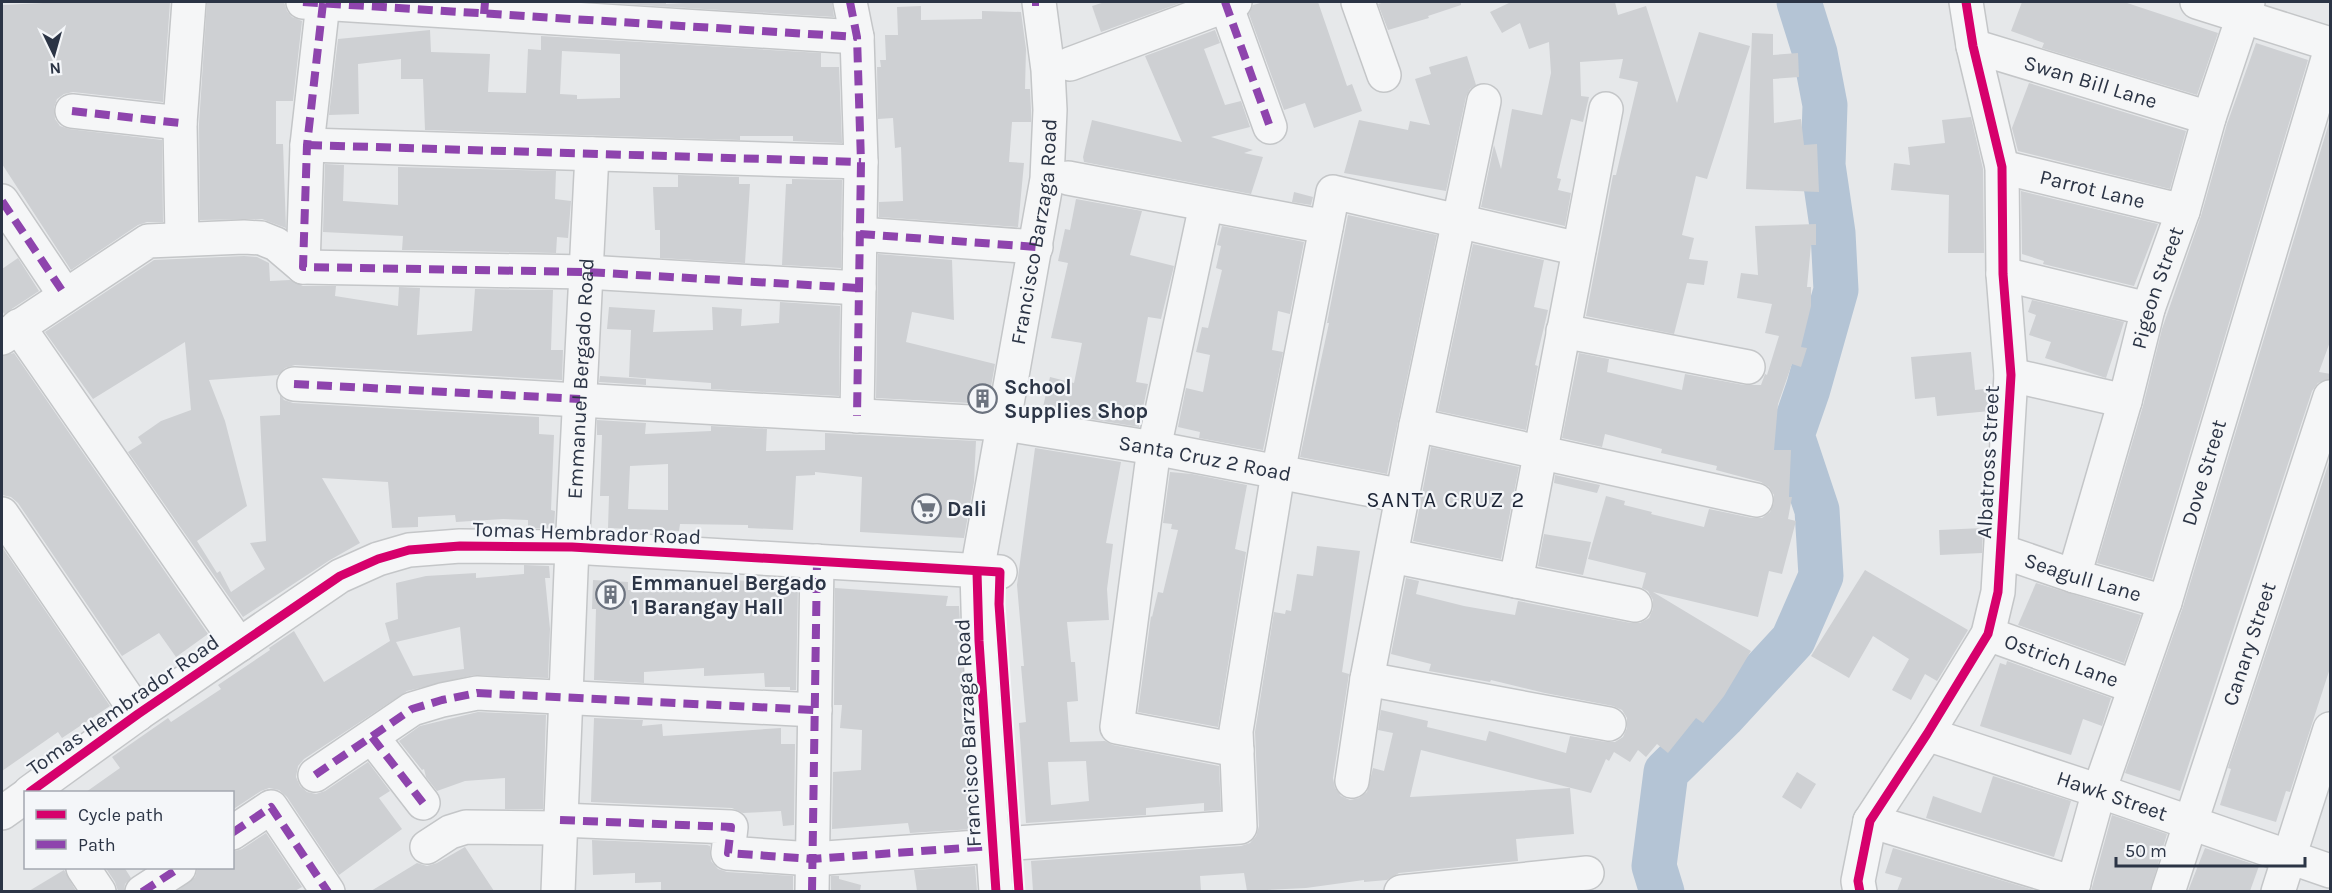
<svg xmlns="http://www.w3.org/2000/svg" width="2332" height="893" font-family="Karla,sans-serif">
  <style>
    .lines { fill: none; stroke-linecap: round; stroke-linejoin: round }
    .river { stroke: #b4c4d5; stroke-width: 45 }
    .building { fill: #ced0d3; fill-rule: evenodd }
    .minor-casing { stroke: #c4c6c8; stroke-width: 36 }
    .minor { stroke: #f5f6f7; stroke-width: 33 }
    .quiet { stroke: #8e44ad; stroke-width: 8; stroke-dasharray: 15 8; stroke-linecap: butt }
    .cycleway-casing { stroke: #f4f6f9; stroke-width: 13 }
    .cycleway { stroke: #d6006c; stroke-width: 9 }
    .labels { text-anchor: middle; stroke-width: 4.5; stroke-linejoin: round; paint-order: stroke }
    .street-label { font-size: 21px; fill: #2b3445; stroke: #f4f6f9 }
    .poi-label { font-size: 21px; font-weight: bold; fill: #2b3445; stroke: #f4f6f9; text-anchor: start }
    .neighbourhood-label { font-size: 22px; letter-spacing: 1.5px; fill: #1d2536; stroke: #f4f6f9 }
  </style>
  <rect width="100%" height="100%" fill="#e6e8ea"/>
  <g class="lines">
    <path class="river" d="M1662,892L1654,866L1666,772L1723,716L1793,640L1821,576L1817,510L1792,435L1808,389L1836,290L1833,233L1823,165L1825,105L1815,53L1799,2"/>
  </g>
  <g class="building">
    <path d="M64,2H170L163,102L73,92L64,94L57,99L54,108L55,119L60,126L69,129L162,140L163,222H147L138,225L71,270L2,164V5Z"/>
    <path d="M207,2H284L287,11L292,17L302,21L293,101H276V144H283L286,228L262,219L200,220L199,124Z"/>
    <path d="M592,2H666V4L702,2H832L834,17Z"/>
    <path d="M1105,2H1183L1101,32L1092,6Z"/>
    <path d="M1264,2H1318L1347,86L1352,84L1362,111L1314,128L1305,103L1284,110L1249,14L1253,5Z"/>
    <path d="M1385,2H1461V5L1428,16L1429,18L1388,30L1378,4Z"/>
    <path d="M1511,2H1615L1618,15L1646,6L1677,103L1699,32L1750,46L1707,179L1696,176L1682,235L1694,238L1689,259L1708,261L1704,285L1687,283L1674,334L1586,316L1613,175H1616L1638,82L1619,78L1623,59L1580,62L1581,96L1589,97L1583,122L1571,119L1557,178L1561,179L1558,190L1571,193L1565,226L1481,207L1494,145L1501,169L1512,109L1542,115L1551,73L1549,42L1529,49L1520,23L1502,33L1490,12Z"/>
    <path d="M2022,2H2124L2218,33L2197,95L2042,48L2044,43L2011,31Z"/>
    <path d="M921,6V20L982,19V11L1021,12L1026,49L1025,89H1030L1031,110V122H1012L1009,162L1024,163L1018,227L879,217V202L903,201L901,147L895,148L893,118L878,119L877,67H881L880,60H886L885,35H898L897,7Z"/>
    <path d="M430,30L431,52L490,54L488,92L526,93L528,49L541,50V36L821,53V67H839L842,143L793,141V136H740V140L425,130L423,79H401V59L358,64L359,114L329,115L338,39ZM562,51L620,54V98L577,99V95L560,94Z"/>
    <path d="M1215,30L1220,43L1204,49L1225,105L1241,101L1250,127L1211,137L1253,150L1244,153L1263,157L1251,194L1084,162L1083,157L1092,120L1182,142L1145,56Z"/>
    <path d="M1752,33L1773,34V55L1798,53L1799,77L1773,79L1774,123L1801,119L1804,145L1817,144L1819,192L1746,189Z"/>
    <path d="M2256,43L2308,60L2152,579L2097,563L2143,406L2162,329L2201,216L2227,124Z"/>
    <path d="M1467,56L1476,85L1470,89L1466,97L1446,191L1344,173L1359,120L1408,130L1410,121L1430,125L1415,79L1431,74L1429,67Z"/>
    <path d="M2029,83L2186,131L2170,189L2018,151L2012,128Z"/>
    <path d="M2331,116V339L2319,372L2331,374V379L2318,383L2312,391L2180,791L2125,773L2183,607Z"/>
    <path d="M1971,117L1983,169L1984,253H1948L1949,195L1891,190L1894,163L1910,165L1908,147L1945,143L1942,120Z"/>
    <path d="M325,164L344,165L343,201L398,205V167L556,171L555,199L571,201L568,238L557,237L556,253L402,250L403,236L323,232Z"/>
    <path d="M678,175L739,177V184H750L745,263L660,258V230H655L653,187H678Z"/>
    <path d="M792,179L842,180L841,268L782,265L786,184H792Z"/>
    <path d="M2021,191L2158,224L2134,286L2043,264L2044,261L2022,254Z"/>
    <path d="M1294,192L1313,197L1311,205L1292,202Z"/>
    <path d="M1076,199L1142,211L1130,255L1174,266L1161,319L1148,317L1136,382L1148,384L1139,427L1042,411L1050,377L1074,383L1082,343L1051,338L1068,263L1058,261L1065,229L1070,230Z"/>
    <path d="M1348,215L1437,235L1387,474L1300,457L1329,323H1327Z"/>
    <path d="M1816,224V245H1811L1807,287H1811V306L1801,347L1807,348L1801,367L1792,364L1778,404L1774,450H1791L1789,497H1792L1788,519L1796,521L1782,574L1769,571L1758,617L1653,592L1751,651L1724,696L1703,723L1696,718L1668,753L1657,744L1646,757L1638,750L1630,762L1614,752L1609,761L1606,759L1591,793L1421,750L1410,797L1570,788L1574,834L1516,839L1518,861L1399,873L1387,880L1364,882V880L1306,888L1247,891L1244,873L1200,876L1201,891H1033L1031,861L1241,846L1250,843L1256,836L1259,826L1255,732L1274,612L1285,614L1286,610L1291,611L1297,574L1313,576L1317,546L1360,551L1342,672L1349,674L1333,778L1335,788L1341,796L1350,800L1359,798L1367,792L1373,768L1384,771L1393,733L1378,730L1381,710L1428,721L1427,727L1486,741L1489,731L1566,753L1570,736L1606,742H1615L1623,737L1627,728V718L1622,710L1613,706L1545,693L1491,680L1490,682L1429,671L1431,664L1391,654L1406,578L1419,581L1416,594L1464,606L1515,615L1518,601L1631,623H1640L1649,618L1653,609V600L1648,591L1642,588L1646,573L1588,559L1606,496L1625,501L1624,505L1652,512L1651,514L1704,527L1709,509L1752,518H1762L1770,512L1774,503V495L1769,487L1761,482L1716,470L1717,466L1661,453L1662,449L1605,434L1602,447L1562,438L1579,353L1609,359L1607,372L1682,390L1685,374L1744,385H1761L1765,374L1767,375L1779,336L1765,333L1772,304L1737,298L1741,273L1758,275L1755,226Z"/>
    <path d="M1222,226L1304,242L1290,314L1278,311L1272,350L1283,352L1263,450L1199,438L1200,432L1178,427L1186,388L1203,392L1210,355L1196,352L1202,327L1208,328L1222,270L1216,268L1221,246L1217,245Z"/>
    <path d="M1473,244L1544,260L1534,307L1548,310L1535,365L1538,366L1526,430L1438,411Z"/>
    <path d="M878,254L952,260L954,320L912,312L906,342L995,364L988,404L876,398Z"/>
    <path d="M244,256L257,257L269,263L270,281L290,280L303,286H336L335,296L398,306L399,287L420,288L417,335L472,331L475,289L553,290L551,350H563L562,380L295,365L285,368L278,375L209,380L225,421L247,506L197,541L217,573L220,571L231,592L265,569L250,543L266,541L260,416L280,415V395L284,400L293,403L539,417V434L554,435L551,510L555,511L554,528H528V520L503,519L456,522L455,515L418,517V527L392,528L388,482L322,478L360,543L330,560L243,617L128,452L142,443L138,437L161,421L191,410L185,342L93,399L45,332L154,260Z"/>
    <path d="M18,258L39,291L4,314L2,310V269Z"/>
    <path d="M2032,300L2124,322L2106,378L2045,358L2051,342L2029,335L2036,315L2028,312Z"/>
    <path d="M780,302L840,306L839,396L711,389V383L629,377L631,330L607,329L609,307L655,310L653,332L713,330L712,307L742,309L741,326L779,323Z"/>
    <path d="M1971,352L1975,390L1991,388L1990,411L1937,416L1935,397L1915,399L1911,357Z"/>
    <path d="M14,353L208,634L176,657L159,633L122,656L18,503L11,497L2,495V356Z"/>
    <path d="M600,376L646,379V385L599,382Z"/>
    <path d="M597,420L646,423L645,434L711,431V426L767,429L766,451L825,450V433L976,441L974,482L964,538L860,532L862,477L815,472V475L796,476L793,530L748,528V525L680,524L679,531L608,528L609,496H600L602,435H597ZM668,464V510L628,509L630,466Z"/>
    <path d="M1431,447L1519,467L1501,559L1413,541Z"/>
    <path d="M1035,448L1121,462L1106,543L1113,544L1107,589L1109,620L1067,622L1071,662H1075L1078,701L1067,702L1070,742L1105,741L1113,745L1219,766L1221,810L1204,811V803L1146,808V815L1026,823L1019,723L1026,722L1021,666H1024L1017,585ZM1086,761L1089,801L1051,805L1048,762Z"/>
    <path d="M2331,456V665L2290,792L2286,791L2276,822L2220,805L2231,769L2228,768Z"/>
    <path d="M1170,472L1192,474L1247,485L1235,549L1246,552L1218,727L1138,712L1151,616L1152,617L1158,592L1163,593L1178,530L1171,529L1172,524L1163,523Z"/>
    <path d="M1555,475L1600,485L1597,493L1554,483Z"/>
    <path d="M1983,528L1982,553L1940,555L1939,530Z"/>
    <path d="M1544,534L1591,542L1583,575L1538,566Z"/>
    <path d="M2,547L110,706L62,738L58,732L2,771Z"/>
    <path d="M524,565L549,566L550,578H545L550,629L548,678L474,675L407,691L304,759L298,766L296,777L300,786L307,792L316,794L325,791L368,762L390,791L379,798L402,829L339,875L287,797L279,790L269,788L261,791L232,810V792H86L120,768L112,757L168,718L171,722L221,689L218,685L270,650L269,648L294,631L324,682L390,641L385,623L398,619L396,583L426,576L476,573V578L524,574ZM460,627L464,669L413,676L396,642Z"/>
    <path d="M1865,570L1968,630L1937,681L1925,674L1911,700L1892,690L1909,659L1873,636L1849,678L1811,656Z"/>
    <path d="M709,579L798,583L796,690H790V687H765L764,673L704,676V668L644,672V683L594,680L596,609H592L593,580L628,582V590H674V587L708,588Z"/>
    <path d="M2036,583L2141,615L2124,663L2018,625Z"/>
    <path d="M835,588L948,596L946,606H959L973,829L910,833L908,823L832,829L833,772L861,770L862,730L840,728L842,705H834Z"/>
    <path d="M2007,661L2111,698L2102,726L2083,719L2071,755L1980,726L2000,663L2006,665Z"/>
    <path d="M478,712L546,715L543,809H505V778L465,781L437,791L426,777L424,769L422,770L399,741L420,726Z"/>
    <path d="M594,718L643,720L642,726L662,724L663,736L781,728V744H795L794,825L783,826L781,811L743,813L732,808L591,802Z"/>
    <path d="M1797,772L1816,784L1801,809L1782,797Z"/>
    <path d="M1993,776L2071,801L2054,857L1926,818L1933,796L1981,813Z"/>
    <path d="M2112,815L2167,834L2150,891H2091Z"/>
    <path d="M266,833L302,887L295,891H177L195,877L198,867H232V852L242,849Z"/>
    <path d="M592,840L707,845L710,846L711,861L718,869L727,872L793,876V891H661V882L635,883V873L593,875Z"/>
    <path d="M465,847L494,891H371L417,863L427,866L437,863Z"/>
    <path d="M1893,848L2037,891H1897L1902,878L1885,873Z"/>
    <path d="M2205,848L2259,866L2250,891H2188Z"/>
    <path d="M975,866L977,891H917L914,870Z"/>
    <path d="M105,867H124L131,878L125,884L124,891H118L115,882Z"/>
    <path d="M64,870L76,891H29Z"/>
    <path d="M831,876H839V879L861,885L860,891H831Z"/>
  </g>
  <g class="lines">
    <defs>
      <g id="minor">
        <path d="M303,2L857,37"/>
        <path d="M850,2L857,37L861,162L857,416"/>
        <path d="M1225,2L1270,127"/>
        <path d="M1358,2L1384,75"/>
        <path d="M2197,2L2330,44"/>
        <path id="s1" d="M1973,46L2209,118"/>
        <path d="M1070,64L1235,2"/>
        <path d="M72,111L180,123"/>
        <path d="M307,145L861,162"/>
        <path id="s2" d="M2002,167L2183,211"/>
        <path d="M1068,178L1326,227"/>
        <path d="M2,201L65,295"/>
        <path d="M1206,205L1154,448L1117,727L1237,750"/>
        <path d="M860,234L1036,247"/>
        <path d="M182,238L180,123L189,2"/>
        <path d="M303,267L307,145L323,3"/>
        <path d="M2003,274L2148,309"/>
        <path d="M18,326L239,645"/>
        <path d="M1563,331L1748,367"/>
        <path d="M2,338L148,241L244,237L261,238L276,244L303,267L586,272L859,288"/>
        <path d="M2011,375L2125,401"/>
        <path id="s3" d="M294,384L1005,424L1154,448L1403,496"/>
        <path d="M1416,425L1756,500"/>
        <path d="M2,514L138,714"/>
        <path id="s4" d="M2001,551L2074,576L2165,602"/>
        <path d="M1392,556L1635,605"/>
        <path id="s5" d="M2074,576L2125,401L2148,309L2183,211L2209,118L2248,2"/>
        <path d="M1516,581L1606,109"/>
        <path id="s6" d="M1988,634L2135,687"/>
        <path d="M1367,679L1609,724"/>
        <path id="s7" d="M1927,734L2099,791L2330,871"/>
        <path d="M372,737L423,803"/>
        <path d="M315,775L412,709L442,700L477,693L815,710"/>
        <path d="M1352,781L1367,679L1416,425L1484,101"/>
        <path d="M30,792L138,714L340,576L378,559L409,550L460,546L572,547L1000,572"/>
        <path d="M2,813L26,796"/>
        <path d="M560,820L731,827L728,853L812,859L992,846"/>
        <path d="M1870,821L2074,883"/>
        <path d="M232,833L271,807L328,892"/>
        <path d="M1015,843L1240,827L1236,731L1278,473L1333,192L1579,249"/>
        <path d="M427,847L450,832L466,827L560,828"/>
        <path d="M83,868L99,892"/>
        <path d="M142,892L179,868"/>
        <path id="s8" d="M558,892L571,571L592,154"/>
        <path d="M812,892L817,561"/>
        <path id="s9" d="M996,892L979,641L977,572L1047,179L1050,110L1048,70L1039,2"/>
        <path d="M1401,892L1587,873"/>
        <path d="M1860,892L1858,881L1870,821L1927,734L1988,634L1998,592L2011,375L2003,274L2002,167L1973,46L1966,2"/>
        <path id="s10" d="M2071,892L2099,791L2165,602L2330,52"/>
        <path id="s11" d="M2168,892L2330,397"/>
        <path d="M2278,892L2330,729"/>
      </g>
    </defs>
    <use href="#minor" class="minor-casing"/>
    <use href="#minor" class="minor"/>
    <g class="quiet">
      <path d="M303,2L857,37"/>
      <path d="M850,2L857,37L861,162L857,416"/>
      <path d="M1032,2H1039"/>
      <path d="M1225,2L1270,127"/>
      <path d="M323,3L307,145L303,267L586,272L859,288"/>
      <path d="M484,14L485,2"/>
      <path d="M72,111L180,123"/>
      <path d="M307,145L861,162"/>
      <path d="M2,201L65,295"/>
      <path d="M860,234L1036,247"/>
      <path d="M294,384L580,399"/>
      <path d="M372,737L423,803"/>
      <path d="M315,775L412,709L442,700L477,693L815,710"/>
      <path d="M560,820L731,827L728,853L812,859L992,846"/>
      <path d="M232,833L271,807L328,892"/>
      <path d="M142,892L179,868"/>
      <path d="M812,892L817,561"/>
    </g>
    <defs>
      <g id="cycleway">
        <path d="M977,572L979,641L996,892"/>
        <path d="M30,792L138,714L340,576L378,559L409,550L460,546L572,547L1000,572L999,604L1019,892"/>
        <path d="M1860,892L1858,881L1870,821L1927,734L1988,634L1998,592L2011,375L2003,274L2002,167L1973,46L1966,2"/>
      </g>
    </defs>
    <use href="#cycleway" class="cycleway-casing"/>
    <use href="#cycleway" class="cycleway"/>
  </g>
  <defs>
    <symbol id="building-ring" viewBox="-11 -11 22 22"><circle r="9.5" fill="#f4f6f9" stroke="#6c737f" stroke-width="1.5"/><path d="M-4-6H4V6H1V3H-1V6H-4ZM-2.5-4.3h1.7v1.8h-1.7ZM.8-4.3h1.7v1.8H.8ZM-2.5-1h1.7V.8h-1.7ZM.8-1h1.7V.8H.8Z" fill="#6c737f"/></symbol>
    <symbol id="supermarket-ring" viewBox="-11 -11 22 22"><circle r="9.5" fill="#f4f6f9" stroke="#6c737f" stroke-width="1.5"/><path d="M-6-5.5h2.5l.6 2H6L4.5 2H-2.5L-4.4-4H-6ZM-1.5 3.2a1.3 1.3 0 1 0 .1 0ZM3 3.2a1.3 1.3 0 1 0 .1 0Z" fill="#6c737f"/></symbol>
  </defs>
  <g fill-rule="evenodd">
    <use href="#building-ring" x="966" y="382" width="33" height="33"/>
    <use href="#supermarket-ring" x="910" y="492" width="33" height="33"/>
    <use href="#building-ring" x="594" y="578" width="33" height="33"/>
  </g>
  <g class="labels">
    <g class="street-label">
      <text dy="7" stroke="none"><textPath href="#s1" startOffset="123">Swan Bill Lane</textPath></text>
      <text dy="7" stroke="none"><textPath href="#s2" startOffset="93">Parrot Lane</textPath></text>
      <text dy="7" stroke="none"><textPath href="#s9" startOffset="666">Francisco Barzaga Road</textPath></text>
      <text dy="7" stroke="none"><textPath href="#s5" startOffset="300">Pigeon Street</textPath></text>
      <text dy="7" stroke="none"><textPath href="#s8" startOffset="514">Emmanuel Bergado Road</textPath></text>
      <text dy="7" stroke="none"><textPath href="#s3" startOffset="915">Santa Cruz 2 Road</textPath></text>
      <text transform="translate(1988 462) rotate(-87)" y="7">Albatross Street</text>
      <text dy="7" stroke="none"><textPath href="#s10" startOffset="440">Dove Street</textPath></text>
      <text transform="translate(587 533) rotate(2)" y="7">Tomas Hembrador Road</text>
      <text dy="7" stroke="none"><textPath href="#s4" startOffset="86">Seagull Lane</textPath></text>
      <text dy="7" stroke="none"><textPath href="#s11" startOffset="261">Canary Street</textPath></text>
      <text dy="7" stroke="none"><textPath href="#s6" startOffset="78">Ostrich Lane</textPath></text>
      <text transform="translate(123 705) rotate(-35)" y="7">Tomas Hembrador Road</text>
      <text transform="translate(968 733) rotate(-93)" y="7">Francisco Barzaga Road</text>
      <text dy="7" stroke="none"><textPath href="#s7" startOffset="195">Hawk Street</textPath></text>
    </g>
    <g class="poi-label">
      <text x="1004" y="394">School<tspan x="1004" dy="24">Supplies Shop</tspan></text>
      <text x="947" y="516">Dali</text>
      <text x="631" y="590">Emmanuel Bergado<tspan x="631" dy="24">1 Barangay Hall</tspan></text>
    </g>
    <g class="neighbourhood-label">
      <text x="1446" y="507">SANTA CRUZ 2</text>
    </g>
  </g>
  <rect width="2332" height="893" fill="none" stroke="#2b3445" stroke-width="6"/>
  <rect x="24" y="791" width="210" height="78" fill="#f4f6f9" stroke="#a4a8b1" stroke-width="1.5"/>
  <rect x="36" y="810" width="30" height="9" fill="#d6006c" stroke="#a4a8b1" stroke-width="1.5"/>
  <text x="78" y="821" font-size="18" fill="#2b3445">Cycle path</text>
  <rect x="36" y="840" width="30" height="9" fill="#8e44ad" stroke="#a4a8b1" stroke-width="1.5"/>
  <text x="78" y="851" font-size="18" fill="#2b3445">Path</text>
  <g transform="translate(54 54) rotate(175)" stroke="#f4f6f9" stroke-width="4.5" paint-order="stroke">
  <path d="M0-4.5L10 22L0 15L-10 22Z" fill="#2b3445"/>
  <text y="-9" font-size="16" font-weight="bold" text-anchor="middle" fill="#2b3445">N</text>
  </g>
  <path d="M2116 857v9h189v-9" fill="none" stroke="#2b3445" stroke-width="3"/>
  <text x="2125" y="857" font-size="18" fill="#2b3445" stroke="#f4f6f9" stroke-width="4.5" paint-order="stroke">50 m</text>
</svg>
